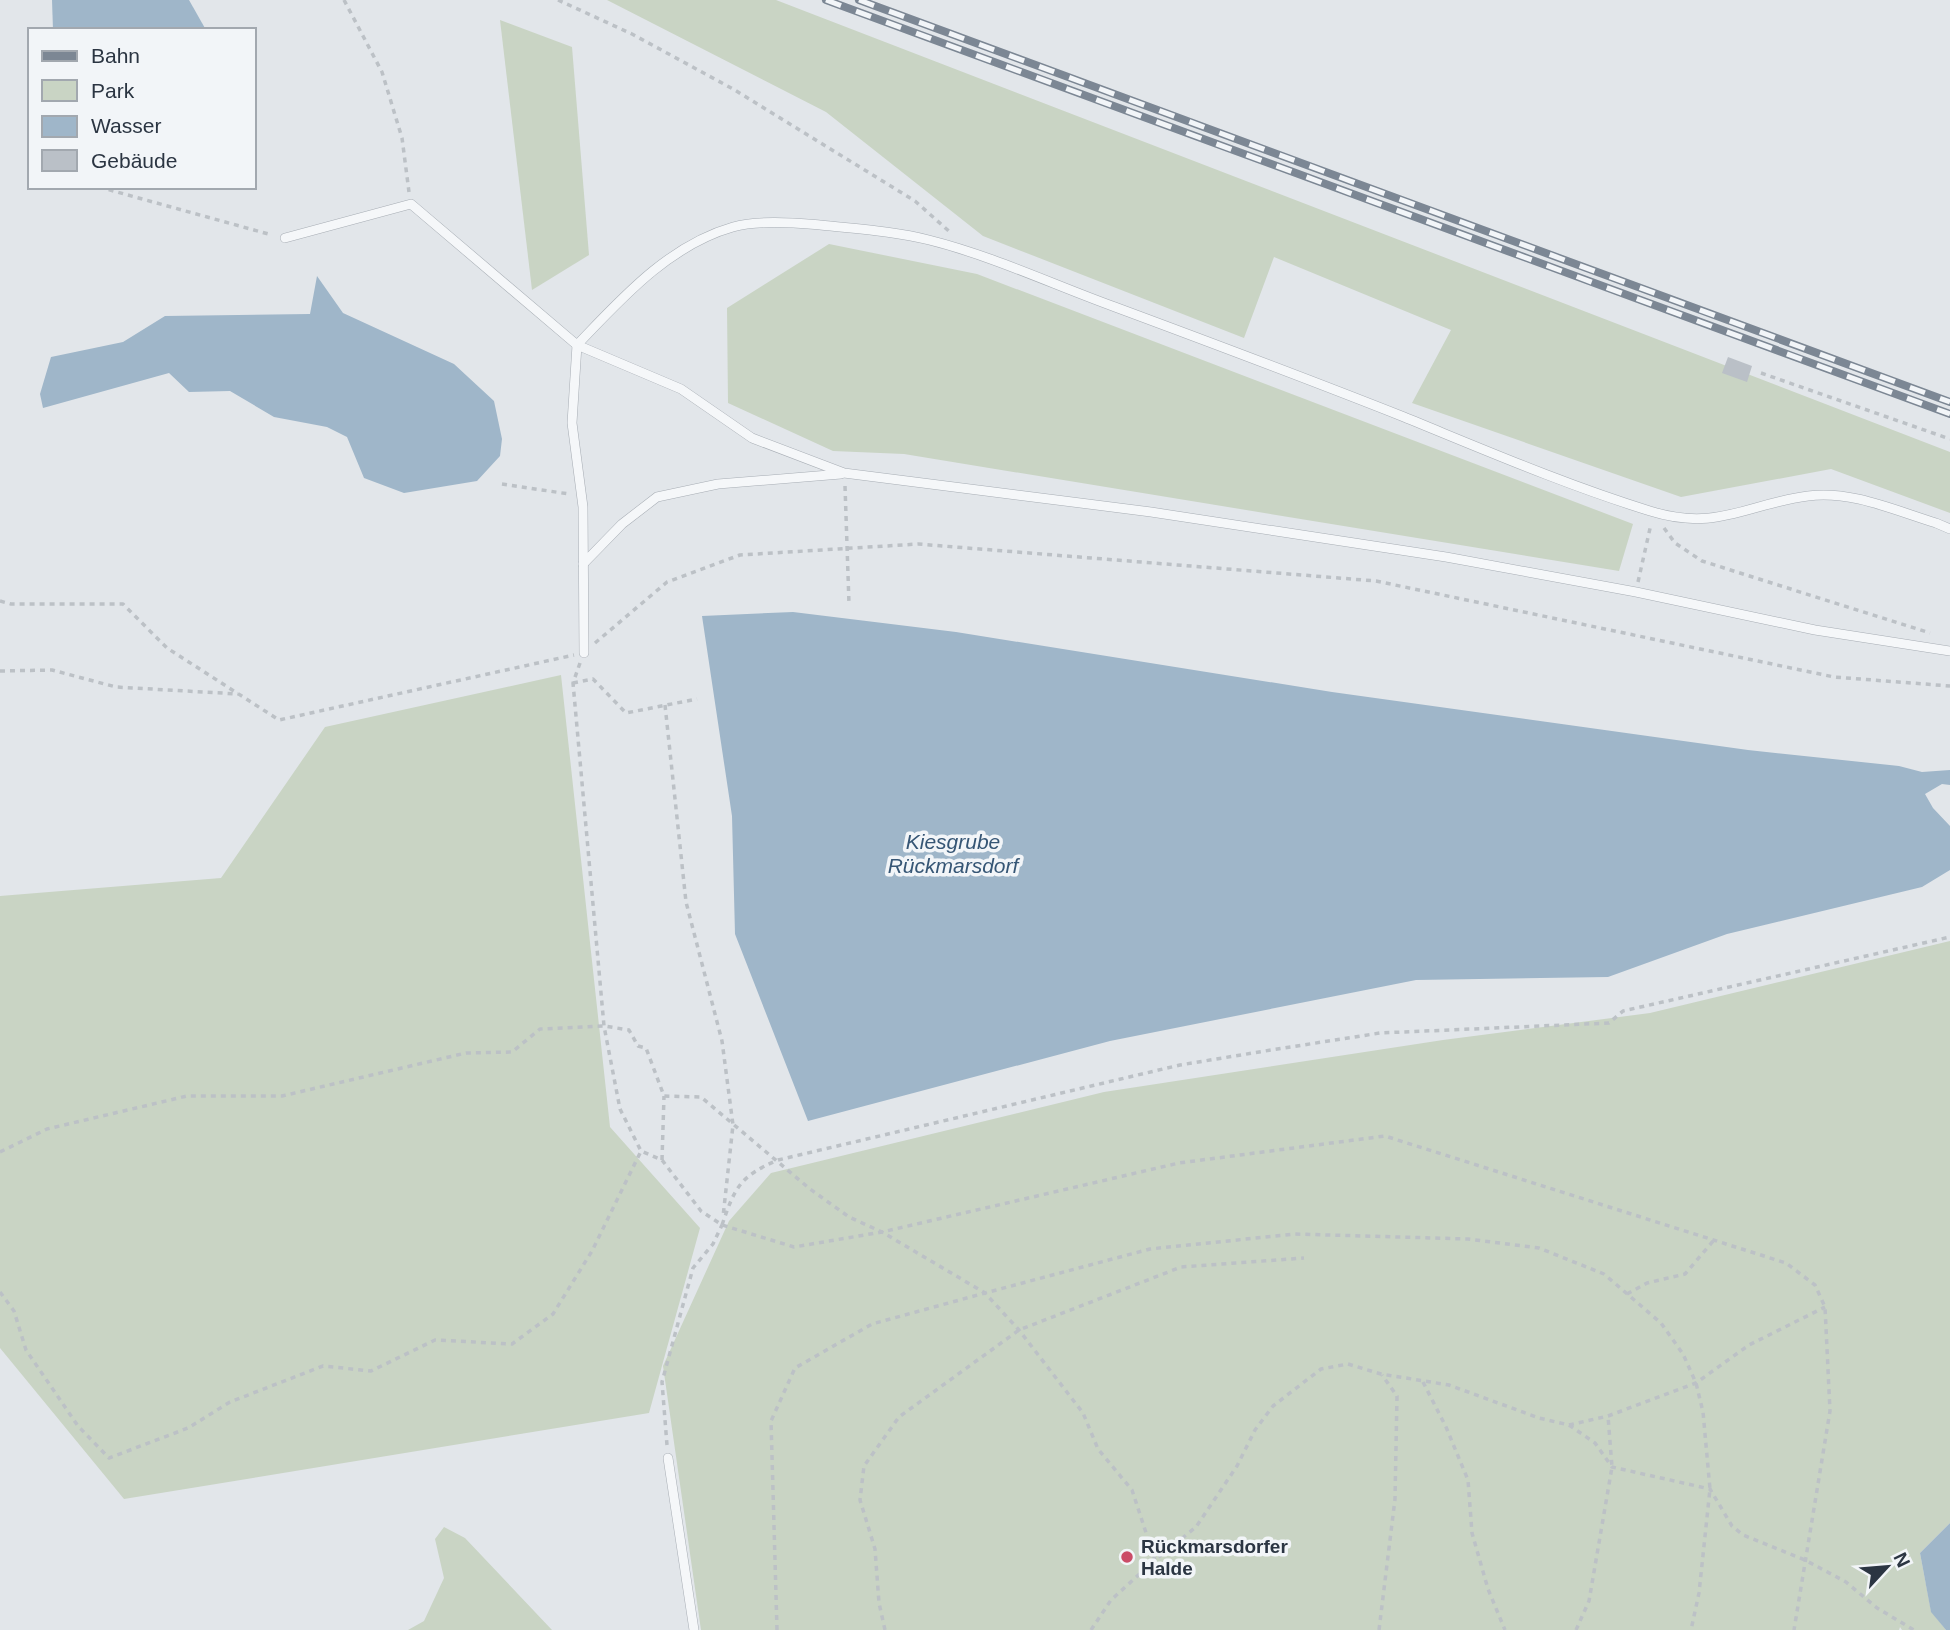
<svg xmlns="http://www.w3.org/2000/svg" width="1950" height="1630" font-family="Arial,sans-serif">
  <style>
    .green { fill: #c9d4c4 }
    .water { fill: #9fb6c9 }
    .building { fill: #bac0c7 }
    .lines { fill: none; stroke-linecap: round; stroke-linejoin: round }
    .lane-casing { stroke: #a7adb4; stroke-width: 10 }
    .path { stroke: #bcc1c6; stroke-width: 3.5; stroke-dasharray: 5 5; stroke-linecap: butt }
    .lane { stroke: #f5f7f9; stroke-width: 9 }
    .rail-casing { stroke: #7c8794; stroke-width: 8 }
    .rail { stroke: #f2f5f8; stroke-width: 5; stroke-dasharray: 16; stroke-linecap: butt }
    .poi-dot { fill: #cb4c67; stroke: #f2f5f8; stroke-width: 2.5 }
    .labels { text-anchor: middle; stroke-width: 7; stroke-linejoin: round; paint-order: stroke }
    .poi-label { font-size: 19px; font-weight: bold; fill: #2b3542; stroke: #f2f5f8; text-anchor: start }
    .water-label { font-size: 21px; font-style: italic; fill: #365675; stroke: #f2f5f8 }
  </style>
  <rect width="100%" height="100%" fill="#e2e6ea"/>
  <g class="green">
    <path d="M607,0H776L1950,452V513L1831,469L1681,497L1412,403L1451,330L1274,257L1244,338L983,236L826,112Z"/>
    <path d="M500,20L572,47L589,255L532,290Z"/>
    <path d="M829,244L977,274L1633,524L1619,571L904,454L833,451L728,403L727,308Z"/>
    <path d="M561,675L610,1127L700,1228L649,1413L124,1499L0,1348V896L221,878L325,727Z"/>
    <path d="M1950,941V1523L1920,1553L1931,1611L1946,1630H1902L1900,1627L1899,1630H701L663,1366L729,1221L771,1173L1104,1092L1443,1040L1650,1013Z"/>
    <path d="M444,1527L465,1538L552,1630H408L424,1621L444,1578L435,1539Z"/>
  </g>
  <g class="water">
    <path d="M52,0H189L206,30H53Z"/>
    <path d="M317,276L343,313L454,364L494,401L502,439L500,456L477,481L404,493L364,478L347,437L327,427L274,417L230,391L189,392L169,373L43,408L40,394L51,357L123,342L165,316L310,314Z"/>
    <path d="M793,612L956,632L1332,692L1748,750L1899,766L1922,772L1950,770V785L1942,784L1925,794L1933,808L1950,826V870L1922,887L1727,934L1608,977L1416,980L1110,1041L808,1121L735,934L732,816L702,616Z"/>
    <path d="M1950,1523V1630H1946L1931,1612L1920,1553Z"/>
  </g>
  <path class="building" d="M1728,357L1752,366L1747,382L1722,373Z"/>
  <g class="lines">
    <defs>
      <g id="lane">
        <path d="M285,238L411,204L577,345L681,389L752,438L844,473L1151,512L1446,557L1636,592L1815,630L1950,651"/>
        <path d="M583,564L622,524L657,497L718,484L841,474"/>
        <path d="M584,653L583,507L572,423L577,345C621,299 669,245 733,227C758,220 794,223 820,225C856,229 894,231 929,240C993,256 1054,285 1115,307C1212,343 1308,379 1404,417C1485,450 1566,485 1650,511C1717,532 1746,504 1808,496C1851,490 1896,511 1936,523L1950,529"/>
        <path d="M668,1458L694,1630"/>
      </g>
    </defs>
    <use href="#lane" class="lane-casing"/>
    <g class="path">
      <path d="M344,0L382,72L402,138L409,192"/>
      <path d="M558,0L632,34L733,89L915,201L951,233"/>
      <path d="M99,187L272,235"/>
      <path d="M1761,373L1950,439"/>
      <path d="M502,484L569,494"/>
      <path d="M845,486L849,604"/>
      <path d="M1664,528L1675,543L1702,561L1930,633"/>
      <path d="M1638,582L1651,524"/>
      <path d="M0,601L11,604H123L167,648L279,720L574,655"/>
      <path d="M595,643L667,582L740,555L918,544L1376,581L1834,677L1950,686"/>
      <path d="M580,663L573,683L604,1026L620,1109L641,1151L662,1160L701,1211L722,1225L794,1247L882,1232L1179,1163L1385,1136L1786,1263L1815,1285L1825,1307L1830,1411L1794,1630"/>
      <path d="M0,671L52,670L116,687L238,694"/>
      <path d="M573,683L593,679L626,713L697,699"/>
      <path d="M665,705L686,902L722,1041L733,1125L723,1217"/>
      <path d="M0,1152L47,1129L187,1096H282L466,1053L512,1052L540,1029L604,1026L629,1030L638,1046L646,1048L664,1096L701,1097L810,1189L849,1217L882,1232L985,1293L1019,1330L1083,1413L1098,1449L1132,1490L1155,1560"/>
      <path d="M662,1160L664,1096"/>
      <path d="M722,1225C735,1187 740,1176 778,1160L1180,1065L1271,1050L1380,1033L1609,1023L1623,1011L1950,937"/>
      <path d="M0,1292L14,1311L26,1350L78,1426L109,1458L188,1428L230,1402L323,1366L371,1371L435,1340L512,1344L553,1314L592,1251L641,1151"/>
      <path d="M1627,1294L1647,1283L1685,1274L1714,1240"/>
      <path d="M1423,1382L1446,1427L1468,1480L1472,1533L1488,1589L1505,1630"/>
      <path d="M1569,1425L1608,1416L1696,1383L1749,1345L1825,1307"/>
      <path d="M667,1445L662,1382L693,1268L713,1244L722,1225"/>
      <path d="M777,1630L771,1421L795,1368L872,1324L985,1293L1150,1249L1295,1234L1468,1239L1539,1248L1604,1274L1661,1323L1683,1354L1696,1383L1703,1412L1710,1489L1699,1593L1691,1630"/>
      <path d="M885,1630L879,1603L875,1549L860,1500L864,1466L899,1417L1019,1330L1181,1267L1304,1258"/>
      <path d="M1091,1630L1111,1600L1155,1560L1196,1527L1237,1466L1255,1430L1273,1406L1321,1369L1348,1364L1381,1374L1449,1385L1539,1418L1569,1425L1595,1443L1612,1467L1710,1489L1732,1526L1743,1535L1805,1560L1846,1582L1877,1608L1914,1630"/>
      <path d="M1379,1630L1395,1499L1397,1396L1382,1375"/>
      <path d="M1576,1630L1589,1601L1612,1467L1608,1416"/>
    </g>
    <use href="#lane" class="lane"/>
    <defs>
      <g id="rail">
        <path d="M826,0L1950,414"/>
        <path d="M859,0L1950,402"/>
      </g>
    </defs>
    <use href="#rail" class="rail-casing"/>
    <use href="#rail" class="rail"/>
  </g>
  <circle class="poi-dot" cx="1127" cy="1557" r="7"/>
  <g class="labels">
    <g class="poi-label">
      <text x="1141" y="1553">Rückmarsdorfer<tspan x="1141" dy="22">Halde</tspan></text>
    </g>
    <g class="water-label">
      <text x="953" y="849">Kiesgrube<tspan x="953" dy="24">Rückmarsdorf</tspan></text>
    </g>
  </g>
  <rect x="28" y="28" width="228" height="161" fill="#f2f5f8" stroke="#a2a8af" stroke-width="2"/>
  <rect x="42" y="51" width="35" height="10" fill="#7c8794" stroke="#a2a8af" stroke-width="2"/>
  <text x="91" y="63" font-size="21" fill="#2b3542">Bahn</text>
  <rect x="42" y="80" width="35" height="21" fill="#c9d4c4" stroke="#a2a8af" stroke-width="2"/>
  <text x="91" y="98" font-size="21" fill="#2b3542">Park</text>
  <rect x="42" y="116" width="35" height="21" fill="#9fb6c9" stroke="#a2a8af" stroke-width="2"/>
  <text x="91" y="133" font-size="21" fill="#2b3542">Wasser</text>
  <rect x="42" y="150" width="35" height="21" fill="#bac0c7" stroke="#a2a8af" stroke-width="2"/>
  <text x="91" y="168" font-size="21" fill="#2b3542">Gebäude</text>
  <g transform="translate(1887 1567) rotate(64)" stroke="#f2f5f8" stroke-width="5" paint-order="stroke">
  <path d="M0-5L12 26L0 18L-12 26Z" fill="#2b3542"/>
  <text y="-10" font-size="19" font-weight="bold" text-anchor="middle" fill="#2b3542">N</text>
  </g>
</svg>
